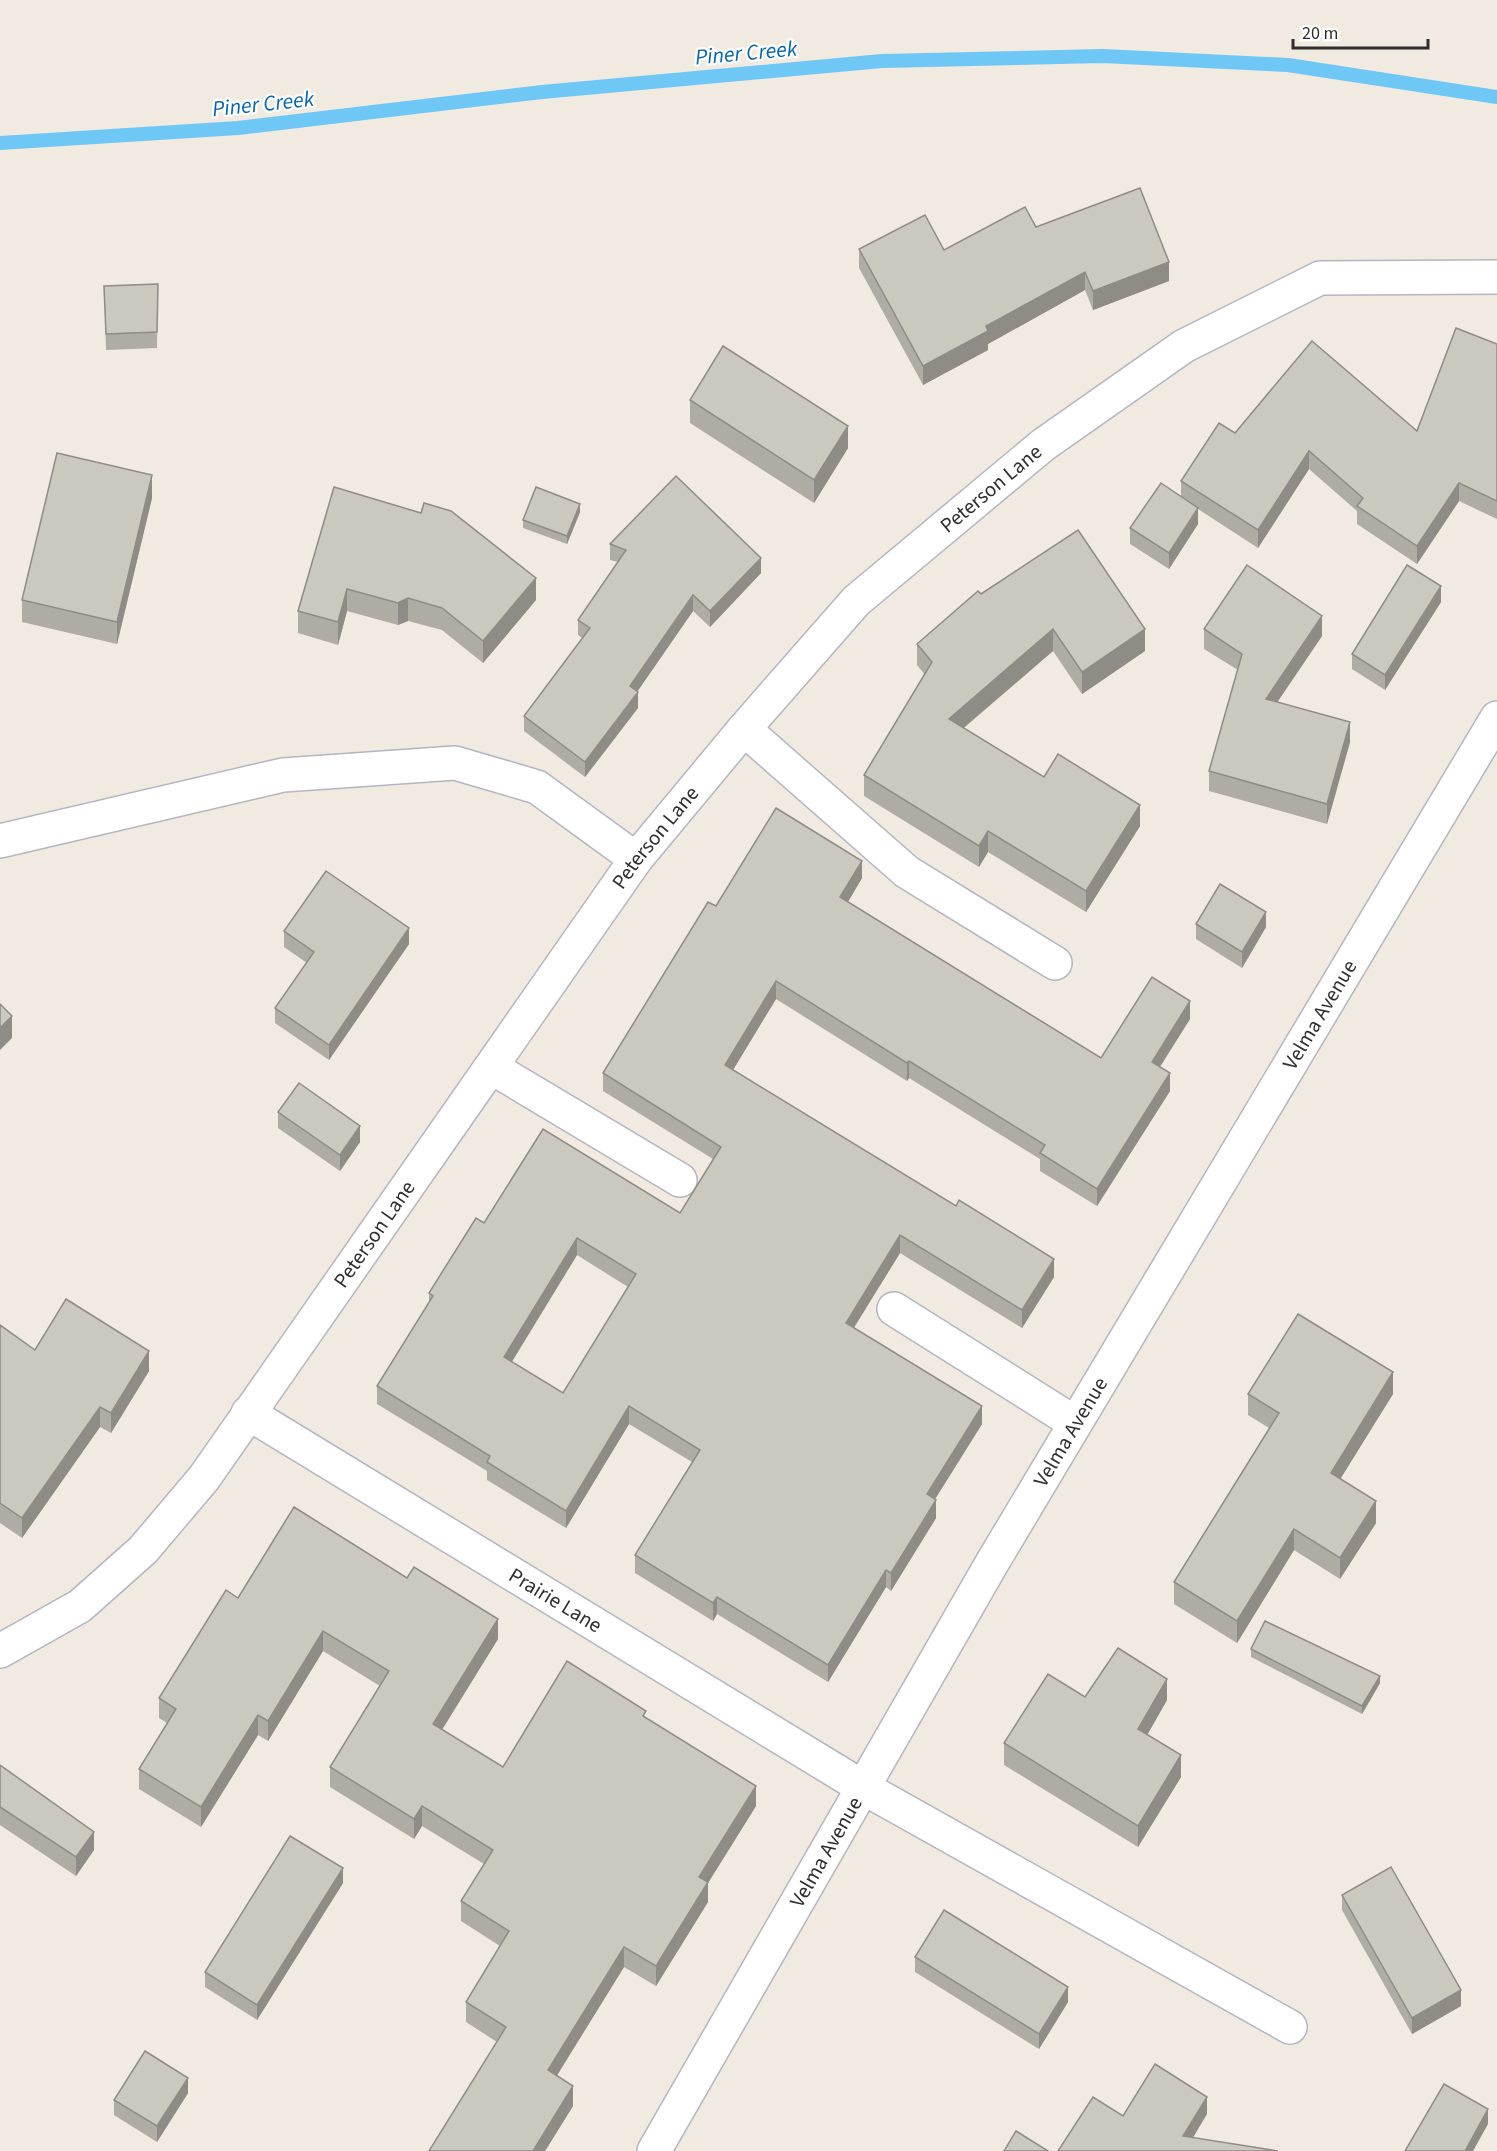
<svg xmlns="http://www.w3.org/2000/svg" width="1497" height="2151" font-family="'Source Sans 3',sans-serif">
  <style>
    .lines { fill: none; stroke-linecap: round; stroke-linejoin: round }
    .stream { stroke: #6fc7f5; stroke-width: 14 }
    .minor-casing { stroke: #b4b5c2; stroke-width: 36 }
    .minor { stroke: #fff; stroke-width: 33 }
    .wall { fill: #afaca3; fill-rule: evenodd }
    .shaded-wall { fill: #8e8c85 }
    .building { fill: #cbc8be; stroke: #8e8c85; stroke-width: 1.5; fill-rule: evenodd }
    .labels { text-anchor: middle; stroke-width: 4.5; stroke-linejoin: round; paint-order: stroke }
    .street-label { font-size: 21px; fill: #2e2e2e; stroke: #fff }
    .water-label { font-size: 22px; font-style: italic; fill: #0664aa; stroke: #fff }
  </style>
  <rect width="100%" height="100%" fill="#f0eae0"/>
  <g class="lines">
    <path class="stream" d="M0,143L238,128L542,92L882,61L1103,56L1288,65L1497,97"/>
    <defs>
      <g id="minor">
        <path d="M744,729L907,872L1055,963"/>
        <path d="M0,841L283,775L455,763L537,787L636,859"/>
        <path d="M491,1067L680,1180"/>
        <path d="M894,1309L1075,1423"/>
        <path id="s1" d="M248,1413L864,1788L1290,2027"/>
        <path id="s2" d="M0,1651L80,1606L143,1550L204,1478L636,859L744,729L856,601L1043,445L1184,346L1320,278L1497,277"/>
        <path id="s3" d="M654,2151L992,1563L1497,718"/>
      </g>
    </defs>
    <use href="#minor" class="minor-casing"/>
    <use href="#minor" class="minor"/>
  </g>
  <g class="wall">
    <path d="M1036,227L1169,281L1093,310L1085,290L988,344V350L923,385L859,268V249L944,250Z"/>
    <path d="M158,284L157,348L106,350L104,286Z"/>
    <path d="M1497,344V519L1459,501L1417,564L1357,524V511L1309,469L1258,548L1198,509V524L1169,569L1130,544V528L1181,497V481L1235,433L1417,431Z"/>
    <path d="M690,400L848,448L814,503L690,423Z"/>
    <path d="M334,487L536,600L483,663L442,630L408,621L398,625L347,611L338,645L298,633V611Z"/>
    <path d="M152,498L117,644L22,622V600Z"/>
    <path d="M580,512L567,544L523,528V520Z"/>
    <path d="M610,544L761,573L710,627L693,611L637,692L638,708L585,777L524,731V716L582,638L578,635V620L618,562L610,560Z"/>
    <path d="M981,594L1145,651L1082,694L1053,651L964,728L1044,777L1140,826L1086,912L988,852L979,867L864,796V775L925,675L917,665V644Z"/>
    <path d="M1441,602L1385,690L1352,669V654Z"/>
    <path d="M1204,629L1322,636L1277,702L1350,742L1327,824L1209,791V771L1238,670L1204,649Z"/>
    <path d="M862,878L848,902L1101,1058L1190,1019L1160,1067L1170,1091L1097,1206L1040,1171V1159L909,1078L907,1081L776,999L733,1070L1054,1277L1022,1328L900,1253L854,1328L982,1424L935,1499L936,1518L891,1591L886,1587L828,1682L717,1614L713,1621L635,1573V1555L692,1462L629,1424L566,1528L487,1480V1471L377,1404V1386L429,1302V1293L484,1223L680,1213L713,1159L603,1091V1073L716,906ZM577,1255L628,1287L563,1393L512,1362Z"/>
    <path d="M1196,924L1266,927L1242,968L1196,939Z"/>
    <path d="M284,931L409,944L329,1060L275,1023V1008L307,963L284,947Z"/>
    <path d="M278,1112L360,1142L340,1171L278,1128Z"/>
    <path d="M0,1325L35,1350L149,1371L111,1433L100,1427L22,1538L0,1523Z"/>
    <path d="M1248,1394H1393L1340,1479L1376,1523L1340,1579L1294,1550L1237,1643L1174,1604V1582L1269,1428L1248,1415Z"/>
    <path d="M238,1598L498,1639L442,1730L503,1767L646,1718L756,1806L708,1883V1902L656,1986L624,1967L557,2075L573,2106L545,2151H429L497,2042L466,2022V2002L500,1946L461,1921V1901L484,1864L422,1826L414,1839L330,1787V1767L380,1686L323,1651L268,1741L258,1735L201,1827L139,1789V1769L167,1723L159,1718V1698Z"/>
    <path d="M1251,1649L1380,1683L1362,1714L1251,1657Z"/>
    <path d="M1085,1697L1167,1700L1147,1735L1181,1777L1138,1847L1004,1765V1743Z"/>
    <path d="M0,1765L94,1850L76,1876L0,1825Z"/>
    <path d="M343,1883L257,2020L205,1987V1972Z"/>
    <path d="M1342,1895L1461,2006L1412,2034L1342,1910Z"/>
    <path d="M915,1957L1068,2002L1039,2049L915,1972Z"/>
    <path d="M188,2093L157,2142L114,2115V2100Z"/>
  </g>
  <g class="shaded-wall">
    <path d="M1169,262V281L1093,310V291Z"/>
    <path d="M1085,272V290L988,344V350L923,385V366L986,326Z"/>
    <path d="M848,426V448L814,503V480Z"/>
    <path d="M1309,451V469L1258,548V530Z"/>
    <path d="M152,475V498L117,644V622Z"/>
    <path d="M1459,483V501L1417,564V546Z"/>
    <path d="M580,504V512L567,544V536Z"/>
    <path d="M1198,508V524L1169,569V553Z"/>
    <path d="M761,558V573L710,627V611Z"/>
    <path d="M536,578V600L483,663V641Z"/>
    <path d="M1441,586V602L1385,690V675Z"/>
    <path d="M347,589V611L338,645V622Z"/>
    <path d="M693,595V611L630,702V686Z"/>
    <path d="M408,598V621L398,625V603Z"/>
    <path d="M1322,616V636L1266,719V699Z"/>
    <path d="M1053,629V651L949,740V719Z"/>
    <path d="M1145,629V651L1082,694V672Z"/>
    <path d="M638,692V708L585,777V762Z"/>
    <path d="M1350,722V742L1327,824V804Z"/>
    <path d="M1140,805V826L1086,912V891Z"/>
    <path d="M988,831V852L979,867V846Z"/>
    <path d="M862,861V878L840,915V897Z"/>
    <path d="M1266,912V927L1242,968V952Z"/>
    <path d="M409,928V944L329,1060V1045Z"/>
    <path d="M776,981V999L725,1083V1065Z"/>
    <path d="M1190,1001V1019L1152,1079V1062Z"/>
    <path d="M12,1016V1038L0,1050V1028Z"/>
    <path d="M909,1061V1078L907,1081V1063Z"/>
    <path d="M1170,1073V1091L1097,1206V1189Z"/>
    <path d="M360,1126V1142L340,1171V1155Z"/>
    <path d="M900,1235V1253L846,1340V1323Z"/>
    <path d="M577,1238V1255L504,1374V1357Z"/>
    <path d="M1054,1259V1277L1022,1328V1310Z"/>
    <path d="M149,1351V1371L111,1433V1413Z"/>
    <path d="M1393,1372V1394L1331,1494V1473Z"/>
    <path d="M629,1406V1424L566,1528V1511Z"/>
    <path d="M982,1406V1424L927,1512V1494Z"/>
    <path d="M100,1407V1427L22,1538V1518Z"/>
    <path d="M936,1500V1518L891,1591V1573Z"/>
    <path d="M1376,1501V1523L1340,1579V1558Z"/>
    <path d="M1294,1529V1550L1237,1643V1621Z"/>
    <path d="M886,1570V1587L828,1682V1665Z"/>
    <path d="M717,1597V1614L713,1621V1603Z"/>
    <path d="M498,1619V1639L433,1744V1724Z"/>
    <path d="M323,1631V1651L268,1741V1721Z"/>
    <path d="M1380,1676V1683L1362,1714V1706Z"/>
    <path d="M1167,1679V1700L1138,1751V1729Z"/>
    <path d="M258,1715V1735L201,1827V1807Z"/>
    <path d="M1181,1755V1777L1138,1847V1826Z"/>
    <path d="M756,1786V1806L708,1883V1902L656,1986V1966L699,1877Z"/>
    <path d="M422,1806V1826L414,1839V1819Z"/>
    <path d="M94,1832V1850L76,1876V1857Z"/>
    <path d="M343,1868V1883L257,2020V2005Z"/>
    <path d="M624,1947V1967L548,2090V2070Z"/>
    <path d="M1068,1987V2002L1039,2049V2034Z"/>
    <path d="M1461,1990V2006L1412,2034V2018Z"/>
    <path d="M188,2078V2093L157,2142V2126Z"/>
    <path d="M573,2086V2106L545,2151H533Z"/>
    <path d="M1207,2097V2114L1185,2151L1183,2136Z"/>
    <path d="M1488,2109V2124L1473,2151H1465Z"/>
  </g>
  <g class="building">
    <path d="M1140,188L1169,262L1093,291L1085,272L986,326L988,331L923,366L859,249L925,215L944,250L1025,207L1036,227Z"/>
    <path d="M158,284L157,332L106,334L104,286Z"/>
    <path d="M1456,328L1497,344V501L1459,483L1417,546L1357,506L1363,498L1309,451L1258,530L1181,481L1219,423L1235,433L1312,341L1417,431Z"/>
    <path d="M723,346L848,426L814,480L690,400Z"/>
    <path d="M57,453L152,475L117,622L22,600Z"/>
    <path d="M676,476L761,558L710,611L693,595L630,686L638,692L585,762L524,716L590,628L578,620L626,550L610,544Z"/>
    <path d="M1161,483L1198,508L1169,553L1130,528Z"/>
    <path d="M334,487L421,513L424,503L451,511L536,578L483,641L442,608L408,598L398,603L347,589L338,622L298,611Z"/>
    <path d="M536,487L580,504L567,536L523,520Z"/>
    <path d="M1078,530L1145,629L1082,672L1053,629L949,719L1044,777L1058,754L1140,805L1086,891L988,831L979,846L864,775L932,662L917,644L978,591L981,594Z"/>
    <path d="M1247,565L1322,616L1266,699L1350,722L1327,804L1209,771L1242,654L1204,629Z"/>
    <path d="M1407,565L1441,586L1385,675L1352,654Z"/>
    <path d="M776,808L862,861L840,897L1101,1058L1152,977L1190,1001L1152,1062L1170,1073L1097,1189L1040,1153L1045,1145L909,1061L907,1063L776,981L725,1065L956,1206L959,1200L1054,1259L1022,1310L900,1235L846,1323L982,1406L927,1494L936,1500L891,1573L886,1570L828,1665L717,1597L713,1603L635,1555L700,1450L629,1406L566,1511L487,1462L490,1456L377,1386L433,1296L429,1293L476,1218L484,1223L543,1129L680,1213L721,1147L603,1073L708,902L716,906ZM577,1238L636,1274L563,1393L504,1357Z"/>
    <path d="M326,871L409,928L329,1045L275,1008L314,952L284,931Z"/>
    <path d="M1220,884L1266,912L1242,952L1196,924Z"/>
    <path d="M0,1004L12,1016L0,1028Z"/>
    <path d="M299,1083L360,1126L340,1155L278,1112Z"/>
    <path d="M66,1299L149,1351L111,1413L100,1407L22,1518L0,1503V1325L35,1350Z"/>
    <path d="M1298,1314L1393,1372L1331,1473L1376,1501L1340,1558L1294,1529L1237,1621L1174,1582L1279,1413L1248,1394Z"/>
    <path d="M294,1507L407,1578L414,1567L498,1619L433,1724L503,1767L567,1661L646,1711L643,1716L756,1786L699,1877L708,1882L656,1966L624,1947L548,2070L573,2086L533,2151H429L506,2027L466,2002L509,1931L461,1901L493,1850L422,1806L414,1819L330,1767L389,1671L323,1631L268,1721L258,1715L201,1807L139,1769L176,1709L159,1698L226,1590L238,1598Z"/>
    <path d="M1265,1621L1380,1676L1362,1706L1251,1649Z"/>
    <path d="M1118,1648L1167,1679L1138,1729L1181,1755L1138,1826L1004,1743L1048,1674L1085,1697Z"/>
    <path d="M0,1765L94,1832L76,1857L0,1807Z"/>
    <path d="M290,1836L343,1868L257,2005L205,1972Z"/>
    <path d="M1391,1867L1461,1990L1412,2018L1342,1895Z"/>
    <path d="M944,1910L1068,1987L1039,2034L915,1957Z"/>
    <path d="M145,2051L188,2078L157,2126L114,2100Z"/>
    <path d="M1155,2064L1207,2097L1183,2136L1278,2151H1058L1093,2097L1123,2116Z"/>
    <path d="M1444,2084L1488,2109L1465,2151H1405Z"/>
    <path d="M1016,2131L1048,2151H1004Z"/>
  </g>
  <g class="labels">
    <g class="street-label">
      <text dy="7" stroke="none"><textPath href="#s2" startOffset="1540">Peterson Lane</textPath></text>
      <text dy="7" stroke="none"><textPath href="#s2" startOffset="1054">Peterson Lane</textPath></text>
      <text dy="7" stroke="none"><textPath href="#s3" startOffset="1317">Velma Avenue</textPath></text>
      <text dy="7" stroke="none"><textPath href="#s2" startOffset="568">Peterson Lane</textPath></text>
      <text dy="7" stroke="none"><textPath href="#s3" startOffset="831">Velma Avenue</textPath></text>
      <text dy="7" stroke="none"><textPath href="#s1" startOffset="360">Prairie Lane</textPath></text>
      <text dy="7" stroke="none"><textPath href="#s3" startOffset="345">Velma Avenue</textPath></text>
    </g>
    <g class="water-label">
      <text transform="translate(746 52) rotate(-5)" y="8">Piner Creek</text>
      <text transform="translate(263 103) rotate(-6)" y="8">Piner Creek</text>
    </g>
  </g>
  <path d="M1293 39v9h135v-9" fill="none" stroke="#2e2e2e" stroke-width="3"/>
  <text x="1302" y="39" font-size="18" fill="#2e2e2e" stroke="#ffffff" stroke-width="4.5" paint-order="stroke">20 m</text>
</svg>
